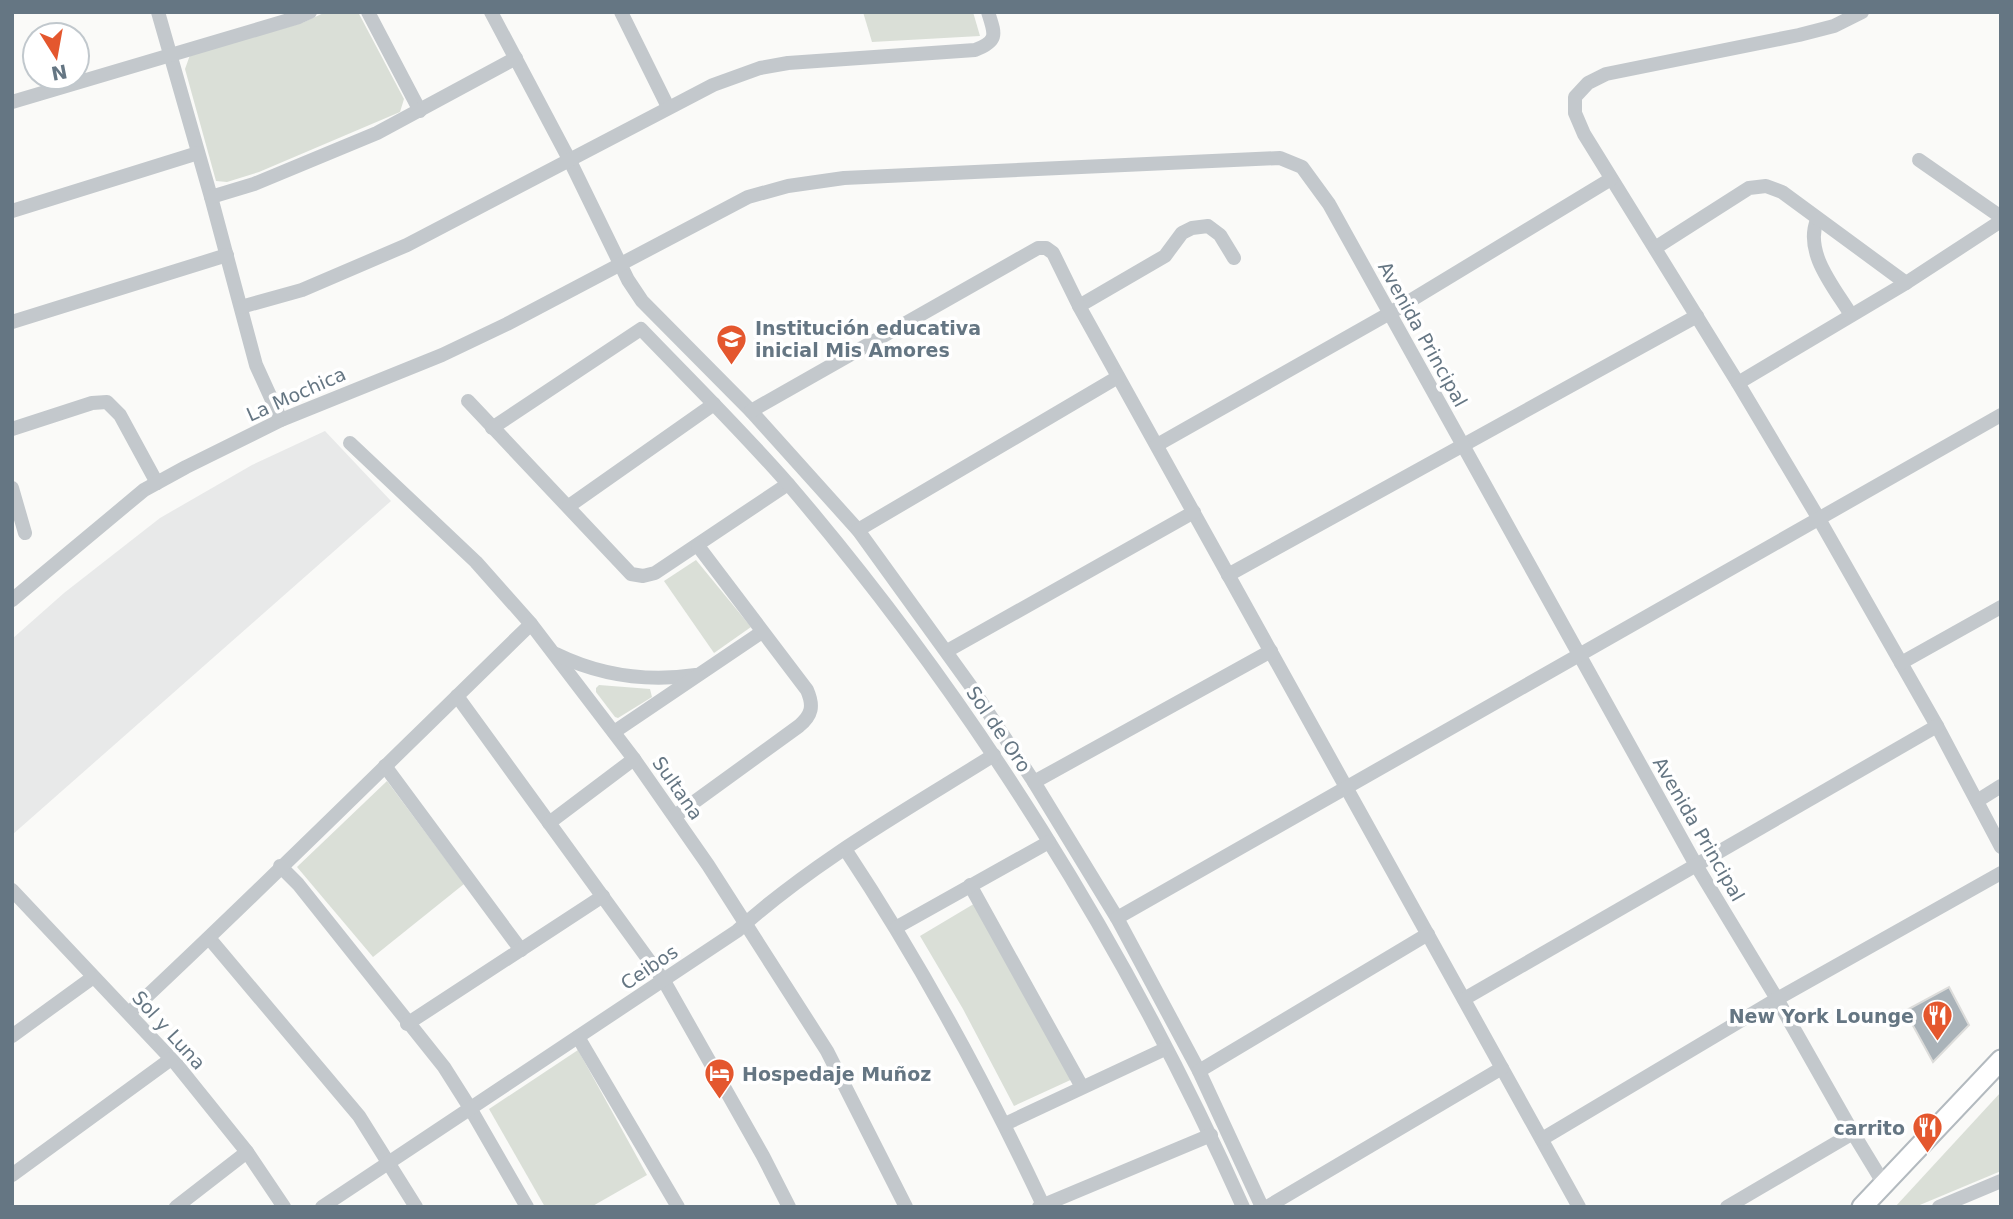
<svg xmlns="http://www.w3.org/2000/svg" width="2013" height="1219" font-family="'DejaVu Sans',sans-serif">
  <style>
    .built { fill: #e8e9e9 }
    .green { fill: #dadfd7 }
    .building { fill: #aab3b9; stroke: #dcdcda; stroke-width: 2 }
    .lines { fill: none; stroke-linecap: round; stroke-linejoin: round }
    .secondary-casing { stroke: #b3babf; stroke-width: 23 }
    .street { stroke: #c3c8cc; stroke-width: 14 }
    .secondary { stroke: #fff; stroke-width: 19 }
    .labels { text-anchor: middle; stroke-width: 7; stroke-linejoin: round; paint-order: stroke }
    .poi-label { font-size: 19px; font-weight: bold; fill: #657683; stroke: #fff; text-anchor: start }
    .street-label { font-size: 19px; fill: #657683; stroke: #fff }
  </style>
  <rect width="100%" height="100%" fill="#fafaf8"/>
  <path class="built" d="M325,431L391,501L12,835V639L64,593L160,518L252,465Z"/>
  <g class="green">
    <path d="M326,12H358L404,99L400,112L259,172L227,182L216,181L185,69L190,55L302,23Z"/>
    <path d="M863,12H973L980,36L872,42Z"/>
    <path d="M696,560L751,627L714,653L664,581Z"/>
    <path d="M599,685L650,689L652,697L618,718L615,717L596,692V688Z"/>
    <path d="M387,781L464,884L373,957L297,867Z"/>
    <path d="M977,902L1077,1077L1014,1106L963,1009L920,936Z"/>
    <path d="M578,1050L647,1175L591,1207H545L489,1109Z"/>
    <path d="M2001,1092V1171L1915,1207H1895Z"/>
  </g>
  <path class="building" d="M1949,987L1969,1025L1933,1062L1905,1011Z"/>
  <g class="lines">
    <defs>
      <path id="secondary" d="M1862,1207L2001,1060"/>
    </defs>
    <use href="#secondary" class="secondary-casing"/>
    <g class="street">
      <path d="M158,12L211,197L256,365L281,420"/>
      <path d="M368,12L420,111"/>
      <path d="M491,12L570,161L628,280L642,301L751,411L858,530L970,685L1034,782L1117,918L1199,1071L1262,1207"/>
      <path d="M621,12L668,107"/>
      <path d="M1862,12L1834,26L1799,35L1606,74L1588,83L1575,97V113L1584,134L1738,383L1819,519L1937,726L2001,847"/>
      <path d="M12,102L299,17L310,12"/>
      <path d="M1919,160L2001,217"/>
      <path d="M211,197L254,184L377,133L516,58"/>
      <path d="M12,211L198,153"/>
      <path d="M1817,220C1804,253 1834,287 1851,315"/>
      <path d="M1655,248L1749,188L1766,186L1782,192L1906,283"/>
      <path d="M1079,306L1165,256L1182,233L1192,228L1208,226L1220,235L1234,258"/>
      <path d="M241,307L302,290L407,245L713,85L760,68L788,63L975,50C999,41 995,34 988,12"/>
      <path d="M12,322L227,255"/>
      <path d="M1738,383L1906,283L2001,221"/>
      <path d="M468,401L631,574L643,576L655,573L788,484"/>
      <path d="M751,411L1038,248H1046L1053,253L1079,306L1579,1207"/>
      <path d="M492,428L641,329C690,380 742,431 789,485C972,699 1128,949 1243,1207"/>
      <path d="M12,429L92,403L107,402L120,415L157,483"/>
      <path d="M350,443L476,562L531,624L634,759L708,865L827,1051L906,1207"/>
      <path d="M1157,445L1390,313L1611,179"/>
      <path d="M12,488L25,533"/>
      <path d="M569,506L714,404"/>
      <path d="M858,530L1118,377"/>
      <path d="M1228,575L1697,316"/>
      <path d="M12,600L144,490L186,467L281,420L442,355L507,324L748,197L788,186L844,178L1280,158L1302,167L1329,204L1696,865L1777,999L1853,1133"/>
      <path d="M947,651L1194,512"/>
      <path d="M556,654C601,676 647,682 696,675"/>
      <path d="M1901,663L2001,607"/>
      <path d="M457,696L664,981L763,1156L789,1207"/>
      <path d="M614,732L762,632"/>
      <path d="M385,766L521,950"/>
      <path d="M1034,782L1271,651"/>
      <path d="M1977,801L2001,786"/>
      <path d="M675,816L799,726C812,715 814,706 807,690L698,546"/>
      <path d="M549,823L634,759"/>
      <path d="M845,849C920,962 985,1082 1043,1205"/>
      <path d="M280,866L298,884L444,1067L470,1108L527,1207"/>
      <path d="M970,885L1082,1087"/>
      <path d="M12,890L177,1065L247,1152L284,1207"/>
      <path d="M1117,918L2001,415"/>
      <path d="M897,927L1049,842"/>
      <path d="M209,938L359,1116L416,1207"/>
      <path d="M1464,999L1937,726"/>
      <path d="M129,1013C266,885 397,754 531,624"/>
      <path d="M407,1024L603,896"/>
      <path d="M12,1036L92,978"/>
      <path d="M578,1037L678,1207"/>
      <path d="M1199,1071L1428,934"/>
      <path d="M1005,1124L1165,1049"/>
      <path d="M1542,1139L1777,999L2001,873"/>
      <path d="M12,1175L171,1059"/>
      <path d="M176,1207L247,1152"/>
      <path d="M322,1207L737,931C813,862 906,810 994,755"/>
      <path d="M1039,1207L1211,1135"/>
      <path d="M1267,1207L1502,1068"/>
      <path d="M1727,1207L1853,1133L1884,1184"/>
      <path d="M1939,1207L2001,1181"/>
    </g>
    <use href="#secondary" class="secondary"/>
  </g>
  <defs>
    <symbol id="school-pin" viewBox="-11 -11 22 30"><path d="M0 17L-7.5 6A9.5 9.5 0 1 1 7.5 6Z" fill="#e4572e" stroke="#fff"/><path d="M0-5L7-2L0 1L-7-2ZM-4 1L0 2.5L4 1V4Q0 6-4 4Z" fill="#fff"/></symbol>
    <symbol id="restaurant-pin" viewBox="-11 -11 22 30"><path d="M0 17L-7.5 6A9.5 9.5 0 1 1 7.5 6Z" fill="#e4572e" stroke="#fff"/><path d="M-5-6h1v4h1v-4h1v4h1v-4h1v5L-1.5 .5V6h-2V.5L-5-1ZM5-6V6H3V1.5H1.5Q1.5-4 5-6Z" fill="#fff"/></symbol>
    <symbol id="hotel-pin" viewBox="-11 -11 22 30"><path d="M0 17L-7.5 6A9.5 9.5 0 1 1 7.5 6Z" fill="#e4572e" stroke="#fff"/><path d="M-6-4.5h1.5V1H6V5H4.5V3h-9V5H-6ZM-4 0a1.8 1.8 0 1 1 3.6 0ZM.5 0V-2.5h3Q6-2.5 6 0Z" fill="#fff"/></symbol>
  </defs>
  <g fill-rule="evenodd">
    <use href="#school-pin" x="714" y="322" width="35" height="47"/>
    <use href="#restaurant-pin" x="1920" y="998" width="35" height="47"/>
    <use href="#hotel-pin" x="702" y="1056" width="35" height="47"/>
    <use href="#restaurant-pin" x="1910" y="1110" width="35" height="47"/>
  </g>
  <g class="labels">
    <g class="poi-label">
      <text x="755" y="335">Institución educativa<tspan x="755" dy="22">inicial Mis Amores</tspan></text>
      <text x="1914" y="1023" text-anchor="end">New York Lounge</text>
      <text x="742" y="1081">Hospedaje Muñoz</text>
      <text x="1905" y="1135" text-anchor="end">carrito</text>
    </g>
    <g class="street-label">
      <text transform="translate(1423 334) rotate(61)" y="7">Avenida Principal</text>
      <text transform="translate(296 394) rotate(-24)" y="7">La Mochica</text>
      <text transform="translate(999 729) rotate(56)" y="7">Sol de Oro</text>
      <text transform="translate(678 788) rotate(55)" y="7">Sultana</text>
      <text transform="translate(1699 829) rotate(60)" y="7">Avenida Principal</text>
      <text transform="translate(649 967) rotate(-34)" y="7">Ceibos</text>
      <text transform="translate(169 1030) rotate(48)" y="7">Sol y Luna</text>
    </g>
  </g>
  <rect width="2013" height="1219" fill="none" stroke="#657683" stroke-width="28"/>
  <g transform="translate(56 56) rotate(169)"><circle r="33" fill="#ffffff" stroke="#c1c8cd" stroke-width="2"/>
  <path d="M0-5L12 26L0 18L-12 26Z" fill="#e4572e"/>
  <text y="-10" font-size="19" font-weight="bold" text-anchor="middle" fill="#657683">N</text>
  </g>
</svg>
